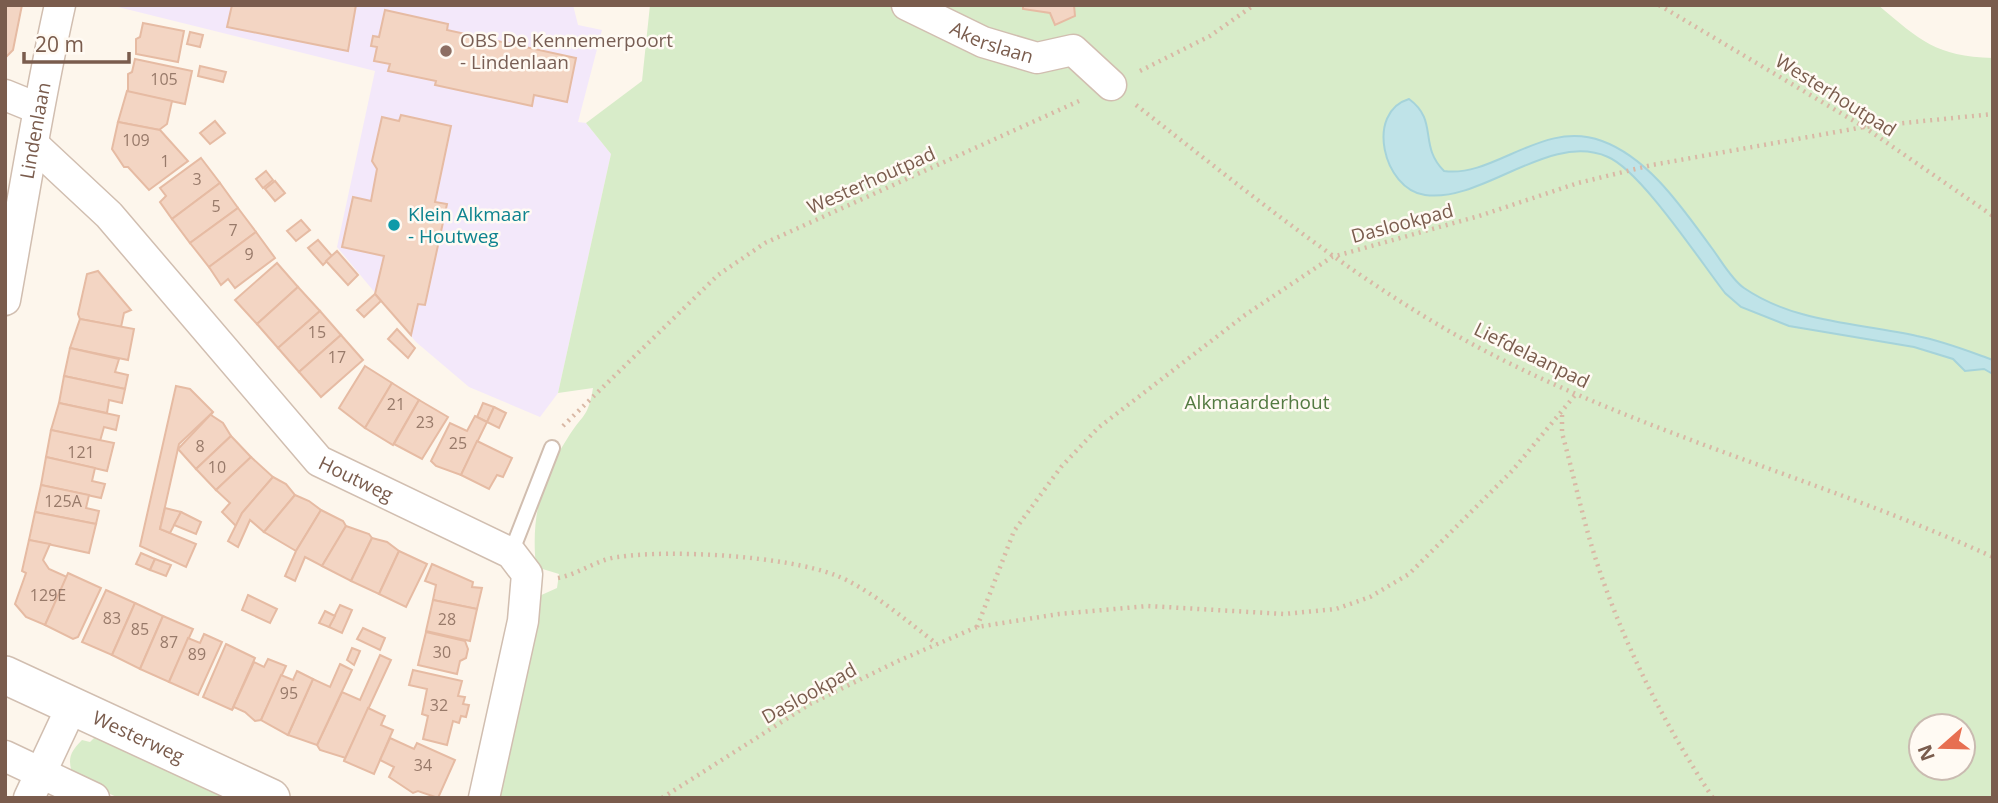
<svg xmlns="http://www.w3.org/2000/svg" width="1998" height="803" font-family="'Open Sans',sans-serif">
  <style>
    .education { fill: #f3e8fa }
    .green { fill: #d8ecc9; fill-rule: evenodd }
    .water { fill: #bfe3e8; stroke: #a5d3da; stroke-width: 2 }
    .building { fill: #f3d5c3; stroke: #e6bba3; stroke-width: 2 }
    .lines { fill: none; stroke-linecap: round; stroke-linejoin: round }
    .service-casing { stroke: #d1beb0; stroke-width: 18 }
    .minor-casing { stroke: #d1beb0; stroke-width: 33 }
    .tertiary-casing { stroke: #d1beb0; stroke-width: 40 }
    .path { stroke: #d9b8a5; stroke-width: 4.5; stroke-dasharray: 2 5; stroke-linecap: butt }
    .service { stroke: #fff; stroke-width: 14 }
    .minor { stroke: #fff; stroke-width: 30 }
    .tertiary { stroke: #fff; stroke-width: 37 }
    .education-dot { fill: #8d6e63; stroke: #fffaf3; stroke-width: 2.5 }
    .culture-dot { fill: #0f9aa8; stroke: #fffaf3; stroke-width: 2.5 }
    .labels { text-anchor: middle; stroke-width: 5; stroke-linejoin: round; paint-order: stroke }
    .number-label { font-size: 16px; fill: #987a6a }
    .education-label { font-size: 19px; fill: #785e54; stroke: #fffaf3; text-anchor: start }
    .street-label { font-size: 19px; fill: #7a5c4d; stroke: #fffaf3 }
    .culture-label { font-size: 19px; fill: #0d838f; stroke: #fffaf3; text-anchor: start }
    .park-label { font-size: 19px; fill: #537a41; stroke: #fffaf3 }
  </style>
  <rect width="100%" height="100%" fill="#fdf6ec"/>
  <path class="education" d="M110,5H573L578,25L602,30L578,122L586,123L611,154L558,393L540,417L469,387L416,342L337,247L375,71Z"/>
  <g class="green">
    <path d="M650,5H1878C1921,41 1935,56 1993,58V798H492L537,597L557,588L559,574L536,567C531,518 540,481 567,439C582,414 588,419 593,388L558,393L611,154L586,123L642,81ZM1921,726H1963V768H1921Z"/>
    <path d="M97,735L233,798H119L74,778C67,760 69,753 82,740L90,742Z"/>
  </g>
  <path class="water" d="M1409,99C1439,121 1418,145 1444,171C1495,178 1542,119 1602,141C1649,158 1683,209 1711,247C1721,260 1731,279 1744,288C1795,323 1859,323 1917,336C1943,341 1968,351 1993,360V374L1984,369L1965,371L1953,359L1914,347L1789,326L1741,307L1725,293C1700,261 1641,171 1608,157C1549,131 1483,203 1425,195C1383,189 1365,112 1409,99Z"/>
  <g class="building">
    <path d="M5,5H22L13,50L5,58Z"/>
    <path d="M232,5H356L348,51L227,27Z"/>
    <path d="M1023,5H1074L1075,16L1055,25L1050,13L1023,9Z"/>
    <path d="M385,10L448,24L447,30L576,58L567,102L534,95L532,106L435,85L436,81L388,71L390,64L374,61L377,47L371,46L373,36L379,37Z"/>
    <path d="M143,23L184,31L178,62L136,54V39L140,37Z"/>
    <path d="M190,32L203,35L200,47L187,44Z"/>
    <path d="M135,59L192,71L185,104L128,92V74L132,72Z"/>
    <path d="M200,66L226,72L223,82L198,76Z"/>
    <path d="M127,91L172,101L167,124L159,130L118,122Z"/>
    <path d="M401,115L451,126L435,202L447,204L425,305L418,304L411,335L375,294L384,256L342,247L353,197L371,201L377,169L372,161L382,117L399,121Z"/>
    <path d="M215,121L225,133L210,144L200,133Z"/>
    <path d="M118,122L160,130L188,161L149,190L128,167H124L112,149Z"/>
    <path d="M201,158L220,183L172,219L160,202L166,196L160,188Z"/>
    <path d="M266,171L273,180L263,188L256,179Z"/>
    <path d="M275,181L285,193L275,201L265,189Z"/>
    <path d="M220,183L238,208L190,243L172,219Z"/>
    <path d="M238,208L256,232L209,267L190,243Z"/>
    <path d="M301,220L310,230L296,241L287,231Z"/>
    <path d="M256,232L275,258L235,288L228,279L221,285L209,267Z"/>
    <path d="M318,240L332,256L323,265L308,248Z"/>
    <path d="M337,251L358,275L348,285L326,261Z"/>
    <path d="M277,263L298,287L257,324L235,300Z"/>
    <path d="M98,271L131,310L124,313L121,327L80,319L78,314L87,274Z"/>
    <path d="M298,287L320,311L278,348L257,324Z"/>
    <path d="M375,294L381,301L364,317L357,310Z"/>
    <path d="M320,311L341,335L299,372L278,348Z"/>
    <path d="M80,319L134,329L128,360L70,348Z"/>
    <path d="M397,329L415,348L408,358L388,339Z"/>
    <path d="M341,335L363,360L321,397L299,372Z"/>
    <path d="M70,348L119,359L115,372L128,375L125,389L64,376Z"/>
    <path d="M365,366L392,383L365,428L339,408Z"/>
    <path d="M64,376L125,389L122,403L109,400L107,413L59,403Z"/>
    <path d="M392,383L419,400L393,445L365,428Z"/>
    <path d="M176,386L190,389L213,412L179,444L160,529L196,544L186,567L140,546Z"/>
    <path d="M419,400L448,417L422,459L394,444Z"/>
    <path d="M59,403L119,416L116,430L104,427L100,441L51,430Z"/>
    <path d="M483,403L494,407L487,422L477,417Z"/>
    <path d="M494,407L506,413L499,428L487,422Z"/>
    <path d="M213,412L211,415L223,423L231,436L196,469L178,449Z"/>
    <path d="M475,416L487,422L461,475L436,466L431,461L450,423L467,431Z"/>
    <path d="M51,430L114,443L107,471L46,457Z"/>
    <path d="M231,436L251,457L216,490L196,469Z"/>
    <path d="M477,441L512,458L503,477L497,475L489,489L461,475Z"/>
    <path d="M46,457L95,468L92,481L105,484L101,498L41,485Z"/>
    <path d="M251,457L273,477L242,513L236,526L222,512L230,503L216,490Z"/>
    <path d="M273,477L286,484L295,495L264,532L250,520L238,547L228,541L242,513Z"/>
    <path d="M41,485L89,495L86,508L99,511L96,524L35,512Z"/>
    <path d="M295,495L309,501L321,510L296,551L264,532Z"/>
    <path d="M165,508L181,512L170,533L160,529Z"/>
    <path d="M321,510L343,521L346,526L322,566L305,557L295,581L285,576L296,551Z"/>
    <path d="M35,512L96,524L89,553L29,540Z"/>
    <path d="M181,512L201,522L196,534L174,525Z"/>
    <path d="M346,526L369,534L372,538L351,581L322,566Z"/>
    <path d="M372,538L387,542L399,551L379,594L351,581Z"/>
    <path d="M29,540L50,544L43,560L49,569L67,577L45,625L26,617L15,604L26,573L22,571Z"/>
    <path d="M399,551L427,564L406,607L379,594Z"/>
    <path d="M141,553L155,559L150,570L136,564Z"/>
    <path d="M155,559L171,565L166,576L150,570Z"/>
    <path d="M432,564L473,582L472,587L482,588L477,609L433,600L436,585L425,581Z"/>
    <path d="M68,573L101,588L78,637L73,639L45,625Z"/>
    <path d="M106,590L135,603L112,655L82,642Z"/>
    <path d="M248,595L277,609L270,623L242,610Z"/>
    <path d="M433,600L477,609L470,641L426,631Z"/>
    <path d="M135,603L163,616L140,669L112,655Z"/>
    <path d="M340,605L352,610L342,633L329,627Z"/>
    <path d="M325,611L335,616L329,627L319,623Z"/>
    <path d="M163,616L193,629L169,682L140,669Z"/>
    <path d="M363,628L385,638L380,650L357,639Z"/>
    <path d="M426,632L465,641L468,649L466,658L460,661L457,674L418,665Z"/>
    <path d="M204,634L222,642L198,695L169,682L188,638L200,643Z"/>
    <path d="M226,644L255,658L232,710L203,697Z"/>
    <path d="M352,648L360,651L354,665L347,660Z"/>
    <path d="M380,655L391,660L344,761L346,758L320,750L317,745L342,692L360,700Z"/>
    <path d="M268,659L286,666L261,720L255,721L245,712L234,707L232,710L254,662L264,667Z"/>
    <path d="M340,664L352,670L317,745L288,735L313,679L330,687Z"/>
    <path d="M413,670L462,681L458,696L465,697L463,704L469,705L466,717L461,716L459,723L453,721L447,745L423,739L428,716L422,714L427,689L409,685Z"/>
    <path d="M297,671L313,679L288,735L261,720L281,675L293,680Z"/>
    <path d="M368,708L385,716L381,725L393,730L374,774L344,761Z"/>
    <path d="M390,738L414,749L417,743L455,760L438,798L418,791L413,793L389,777L394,767L380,760Z"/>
  </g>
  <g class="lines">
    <defs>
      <path id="service" d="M511,553L552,448"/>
      <g id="minor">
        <path id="s1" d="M907,5L983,42L1037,58L1073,50L1111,85"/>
        <path d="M5,95L37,108"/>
        <path id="s2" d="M34,145L109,215L319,461L511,553L527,574L523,621L484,798"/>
        <path id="s3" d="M5,300C23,201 38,103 60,5"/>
        <path d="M5,756L94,798"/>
        <path d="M29,798L72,706"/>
      </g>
      <g id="tertiary">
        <path id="s4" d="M5,675L271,798"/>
      </g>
    </defs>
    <use href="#service" class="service-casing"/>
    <use href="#minor" class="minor-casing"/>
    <use href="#tertiary" class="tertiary-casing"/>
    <g class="path">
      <path d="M1659,5L1864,127L1993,216"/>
      <path d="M1140,71L1210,36L1254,5"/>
      <path d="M1136,105C1257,199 1376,299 1515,366C1669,441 1837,486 1993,557"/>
      <path d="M1562,415V433C1574,476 1583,521 1597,563C1624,645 1665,726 1713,798"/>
      <path d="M563,426L718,275L765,243L1079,101"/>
      <path d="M558,578C579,574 598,559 618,557C672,549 785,556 835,575C869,588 908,622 937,644"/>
      <path d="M977,627L1014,531L1061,467L1098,428L1245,315L1332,257L1479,216L1578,183L1652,165L1864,127L1993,114"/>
      <path d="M662,798L810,704L898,661L977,627L1059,614L1148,606L1284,614L1336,609L1370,597L1409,574L1512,471L1576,394"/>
    </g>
    <use href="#service" class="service"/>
    <use href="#minor" class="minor"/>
    <use href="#tertiary" class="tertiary"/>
  </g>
  <circle class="education-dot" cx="446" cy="51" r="7"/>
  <circle class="culture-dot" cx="394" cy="225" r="7"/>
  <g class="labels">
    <g class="number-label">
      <text x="164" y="85">105</text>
      <text x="136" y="146">109</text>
      <text x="165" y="167">1</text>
      <text x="197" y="185">3</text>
      <text x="216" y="212">5</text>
      <text x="233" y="236">7</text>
      <text x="249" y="260">9</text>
      <text x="317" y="338">15</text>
      <text x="337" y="363">17</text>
      <text x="396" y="410">21</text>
      <text x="425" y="428">23</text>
      <text x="458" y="449">25</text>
      <text x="200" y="452">8</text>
      <text x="81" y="458">121</text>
      <text x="217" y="473">10</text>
      <text x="63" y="507">125A</text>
      <text x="48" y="601">129E</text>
      <text x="112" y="624">83</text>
      <text x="447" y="625">28</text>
      <text x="140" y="635">85</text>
      <text x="169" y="648">87</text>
      <text x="442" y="658">30</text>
      <text x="197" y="660">89</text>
      <text x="289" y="699">95</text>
      <text x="439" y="711">32</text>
      <text x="423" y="771">34</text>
    </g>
    <g class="education-label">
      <text x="460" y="47">OBS De Kennemerpoort<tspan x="460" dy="22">- Lindenlaan</tspan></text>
    </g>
    <g class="street-label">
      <text dy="7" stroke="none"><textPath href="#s1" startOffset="93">Akerslaan</textPath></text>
      <text transform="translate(1836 95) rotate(32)" y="7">Westerhoutpad</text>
      <text dy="7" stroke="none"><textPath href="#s3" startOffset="172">Lindenlaan</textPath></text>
      <text transform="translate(871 180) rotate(-24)" y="7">Westerhoutpad</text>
      <text transform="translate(1402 223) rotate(-15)" y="7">Daslookpad</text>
      <text transform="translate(1532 355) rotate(26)" y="7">Liefdelaanpad</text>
      <text dy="7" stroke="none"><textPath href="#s2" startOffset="467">Houtweg</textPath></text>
      <text transform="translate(809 693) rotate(-29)" y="7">Daslookpad</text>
      <text dy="7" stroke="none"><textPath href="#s4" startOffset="147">Westerweg</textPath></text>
    </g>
    <g class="culture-label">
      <text x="408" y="221">Klein Alkmaar<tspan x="408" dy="22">- Houtweg</tspan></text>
    </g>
    <g class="park-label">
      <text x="1257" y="409">Alkmaarderhout</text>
    </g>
  </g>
  <rect width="1998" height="803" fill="none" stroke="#7a5c4d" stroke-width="14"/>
  <g transform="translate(1942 747) rotate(250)"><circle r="33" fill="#fffaf3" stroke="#cabbb1" stroke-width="2"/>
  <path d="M0-5L12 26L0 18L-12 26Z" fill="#e76f51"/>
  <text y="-10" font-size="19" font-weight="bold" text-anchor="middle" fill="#7a5c4d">N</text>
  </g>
  <path d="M24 52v10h105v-10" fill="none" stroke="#7a5c4d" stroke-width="3.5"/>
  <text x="35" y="52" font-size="21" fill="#7a5c4d" stroke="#fffaf3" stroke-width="5" paint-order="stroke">20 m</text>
</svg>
